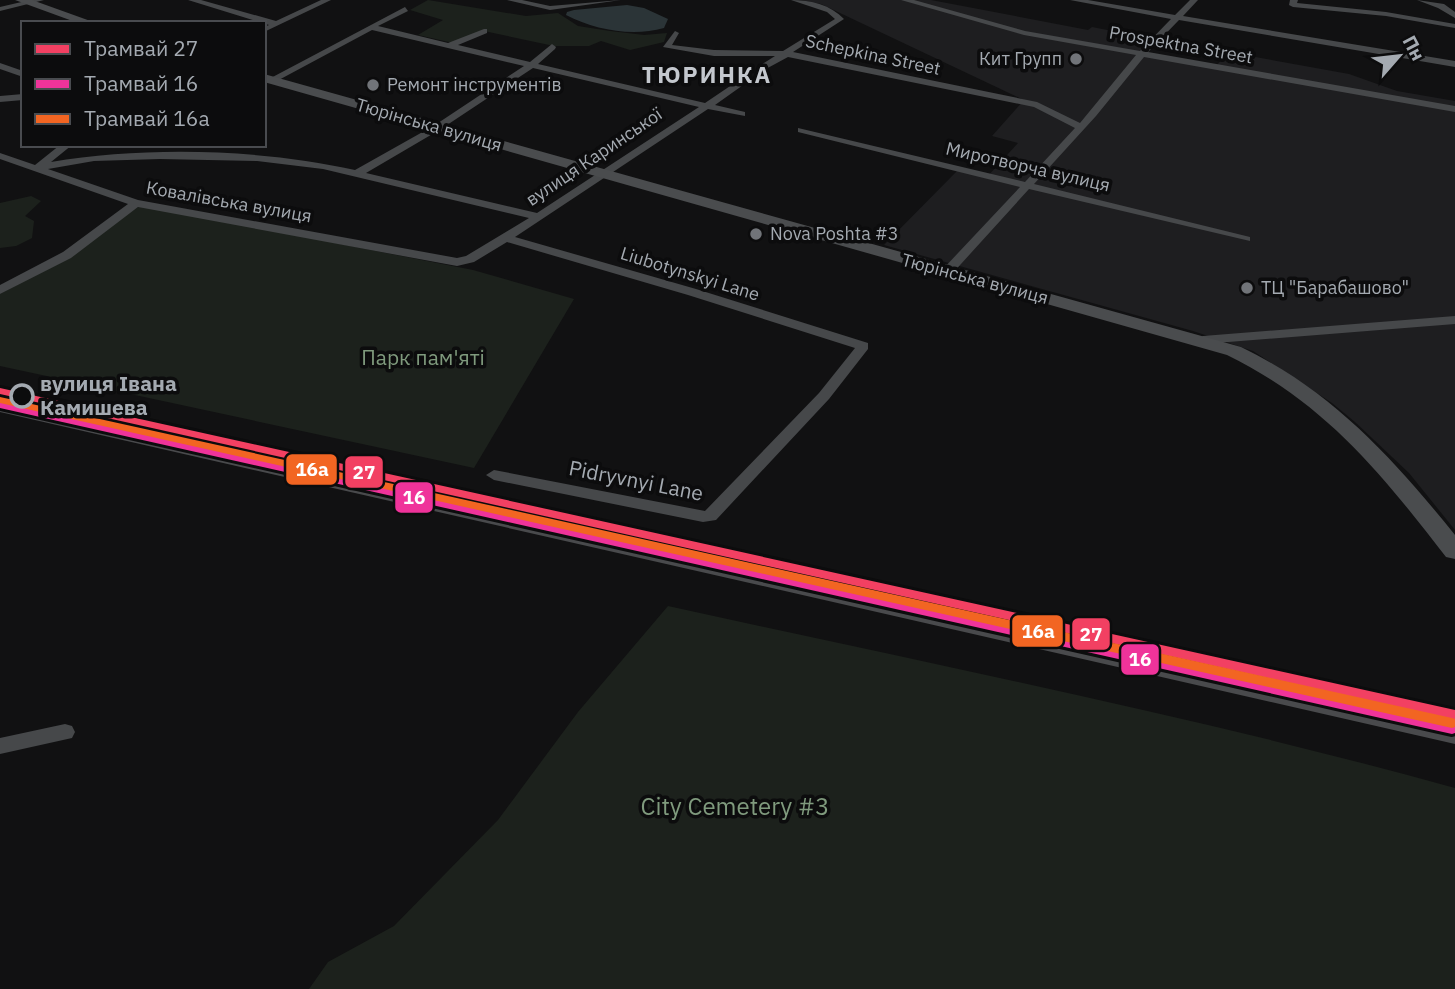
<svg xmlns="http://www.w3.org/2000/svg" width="1455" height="989" font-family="'IBM Plex Sans',sans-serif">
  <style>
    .built { fill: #1e1e20 }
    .green { fill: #1c211c }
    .water { fill: #2b3437 }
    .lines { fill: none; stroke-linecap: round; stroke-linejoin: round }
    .minor { fill: #46484a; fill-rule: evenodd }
    .secondary { fill: #4a4c4e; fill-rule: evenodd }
    .primary { fill: #494a4c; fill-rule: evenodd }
    .tram-1-casing { stroke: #0c0c0d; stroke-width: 6 }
    .tram-2-casing { stroke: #0c0c0d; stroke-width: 6 }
    .tram-3-casing { stroke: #0c0c0d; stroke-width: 6 }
    .tram-1 { fill: #f24062; fill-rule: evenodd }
    .tram-2 { fill: #ef339a; fill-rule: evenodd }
    .tram-3 { fill: #f26522; fill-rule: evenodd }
    .poi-dot { fill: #717479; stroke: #0c0c0d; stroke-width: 2.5 }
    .stop-dot { fill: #0c0c0d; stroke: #a4aab1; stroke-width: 3.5 }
    .labels { text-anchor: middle; stroke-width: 7; stroke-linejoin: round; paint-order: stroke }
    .far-street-label { font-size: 18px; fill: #a4aab1; stroke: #0c0c0d }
    .far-poi-label { font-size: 18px; fill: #a4aab1; stroke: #0c0c0d; text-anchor: start }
    .park-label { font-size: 21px; fill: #7f9a7d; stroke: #0c0c0d }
    .stop-label { font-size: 21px; font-weight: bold; fill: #a4aab1; stroke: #0c0c0d; text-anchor: start }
    .street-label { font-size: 21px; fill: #a4aab1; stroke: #0c0c0d }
    .far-district-label { font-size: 23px; font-weight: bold; letter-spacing: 2px; fill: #c4c8ce; stroke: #0c0c0d }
    .near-park-label { font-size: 24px; fill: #7f9a7d; stroke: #0c0c0d }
    .line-badge { stroke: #0c0c0d; stroke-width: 2.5 }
    .badge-label { font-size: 19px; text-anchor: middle; font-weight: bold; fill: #fff }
  </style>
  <rect width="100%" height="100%" fill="#111112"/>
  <path class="built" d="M800,0H931L1088,30L1092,27L1158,40L1148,53L1217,65L1228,52L1349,74L1397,91L1455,101V530L1409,473L1355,422L1332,403L1253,351L1193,331L884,245L958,170L987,177L1018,143L992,136L1024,100L821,4Z"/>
  <g class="green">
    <path d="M428,0L526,16L558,13L578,26L610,31L644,35L667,33L664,42L630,50L601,41L589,46H554L484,31L453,43L418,35L443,20L410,10Z"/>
    <path d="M31,196L41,201L25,216L34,221L32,238L16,246L0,248V203Z"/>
    <path d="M141,205L473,270L574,299L474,468L0,366V294L70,255Z"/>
    <path d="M668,606C930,664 1196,716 1455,788V989H309L328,962L394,926L498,820L578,712Z"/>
  </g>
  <path class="water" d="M627,5L644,8L668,19L664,28C632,37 595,30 566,15L567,12L574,10Z"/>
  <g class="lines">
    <g class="minor">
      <path d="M30,0H44L0,11V7Z"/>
      <path d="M188,0H201L276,21L321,0H331L266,31L264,27L269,25Z"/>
      <path d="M507,0H522L550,6L621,0L550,10Z"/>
      <path d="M791,0C811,0 831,5 844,19L793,52L1037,102L1080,123L1136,55L1024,35L901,0H914L1025,31L1140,51L1171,19L1070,0H1088L1175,15L1190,0H1198L1183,16L1455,61V67L1179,20L1148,52L1455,106V112L1144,57L1096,116L1034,184L1250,237V241L1029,189L951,275H943V269L1020,187L798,132V128L1025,182L1075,128L1034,107L788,57L764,70L761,69V65L775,56H714L663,47L675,31L679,33L672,45L714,50L783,51L835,19L827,12Z"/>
      <path d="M1290,0H1298L1297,3L1386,12L1455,24V28L1386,16L1293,7L1289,5Z"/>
      <path d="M1417,0L1444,4L1455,12V18L1438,8Z"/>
      <path d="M405,7L408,11L378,26L448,43L484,29H487V33L458,45L530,62L552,44L556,47L555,49L538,64L705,103L742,78L722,70V66H728L753,78L715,105L745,112V116L708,109L515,237L696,289L868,343V349L829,399L716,520L703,522L494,480L486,475L494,470L705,511L819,393L855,348L688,295L507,242L474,262L457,266L138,207L71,258L0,294V285L63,252L128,204L0,159V153L35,165L60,145H72L51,162C146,146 261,149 355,170L435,125L524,66L372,30L275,82L267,80ZM533,68L699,107L537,213L366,173L441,129ZM160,159L257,161L323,169L529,218L466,256L457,258L138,200L48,169L94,161Z"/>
      <path d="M0,63L23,71V77L0,69Z"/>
      <path d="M23,94V100L0,102V96Z"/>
      <path d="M1455,316V324L1203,344L1196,340L1203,336Z"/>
      <path d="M65,724L72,726L75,732L72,738L0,754V738Z"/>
    </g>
    <g class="secondary">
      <path d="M15,0H32L96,23H78Z"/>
      <path d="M264,74L1241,347C1332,391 1392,457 1455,535V559L1446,557C1381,473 1325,403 1227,355L264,82Z"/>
    </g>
    <path class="primary" d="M0,398L1455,720V744L0,412Z"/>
    <defs>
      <path id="tram-1" d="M0,388L1455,710V720L0,394Z"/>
      <path id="tram-2" d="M0,402L1452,724L1455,725V733L1452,734L0,408Z"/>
      <path id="tram-3" d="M0,397L1452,718L1455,719V727L1452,728L0,403Z"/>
    </defs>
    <use href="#tram-1" class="tram-1-casing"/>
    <use href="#tram-2" class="tram-2-casing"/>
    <use href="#tram-3" class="tram-3-casing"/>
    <use href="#tram-1" class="tram-1"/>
    <use href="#tram-2" class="tram-2"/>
    <use href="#tram-3" class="tram-3"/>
  </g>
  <g class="poi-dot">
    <circle cx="1076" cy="59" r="7"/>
    <circle cx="373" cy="85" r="7"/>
    <circle cx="756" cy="234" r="7"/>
    <circle cx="1247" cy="288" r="7"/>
  </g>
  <circle class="stop-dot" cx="22" cy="396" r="11"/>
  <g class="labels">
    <g class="far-street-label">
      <text transform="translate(1181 45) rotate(10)" y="6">Prospektna Street</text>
      <text transform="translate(873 55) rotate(12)" y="6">Schepkina Street</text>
      <text transform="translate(429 125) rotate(16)" y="6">Тюрінська вулиця</text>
      <text transform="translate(594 157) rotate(-34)" y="6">вулиця Каринської</text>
      <text transform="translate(1028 167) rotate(13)" y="6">Миротворча вулиця</text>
      <text transform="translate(229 202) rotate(10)" y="6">Ковалівська вулиця</text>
      <text transform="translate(690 274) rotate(17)" y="6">Liubotynskyi Lane</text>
      <text transform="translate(975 279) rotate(15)" y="6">Тюрінська вулиця</text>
    </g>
    <g class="far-poi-label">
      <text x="1062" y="65" text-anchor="end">Кит Групп</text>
      <text x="387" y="91">Ремонт інструментів</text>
      <text x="770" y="240">Nova Poshta #3</text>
      <text x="1261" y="294">ТЦ "Барабашово"</text>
    </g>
    <g class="park-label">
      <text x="423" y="365">Парк пам'яті</text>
    </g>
    <g class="stop-label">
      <text x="40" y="391">вулиця Івана<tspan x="40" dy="24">Камишева</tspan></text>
    </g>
    <g class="street-label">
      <text transform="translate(636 481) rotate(11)" y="7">Pidryvnyi Lane</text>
    </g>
    <g class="far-district-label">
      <text x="707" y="83">ТЮРИНКА</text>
    </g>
    <g class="near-park-label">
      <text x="735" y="815">City Cemetery #3</text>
    </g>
  </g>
  <g class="line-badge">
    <rect x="285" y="453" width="53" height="33" rx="7" fill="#f26522"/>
    <rect x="344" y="455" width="40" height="34" rx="7" fill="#f24062"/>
    <rect x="394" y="481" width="40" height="33" rx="7" fill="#ef339a"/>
    <rect x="1011" y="614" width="53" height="34" rx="7" fill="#f26522"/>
    <rect x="1071" y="617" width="40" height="34" rx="7" fill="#f24062"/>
    <rect x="1120" y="643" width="40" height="33" rx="7" fill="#ef339a"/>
  </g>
  <g class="badge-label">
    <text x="312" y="476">16a</text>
    <text x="364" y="479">27</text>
    <text x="414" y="504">16</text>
    <text x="1038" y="638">16a</text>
    <text x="1091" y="641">27</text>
    <text x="1140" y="666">16</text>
  </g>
  <rect x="21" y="21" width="245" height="126" fill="#0c0c0d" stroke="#494b4f" stroke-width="2"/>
  <rect x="35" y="44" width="35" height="10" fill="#f24062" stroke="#494b4f" stroke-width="2"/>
  <text x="84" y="56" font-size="21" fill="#a4aab1">Трамвай 27</text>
  <rect x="35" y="79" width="35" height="10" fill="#ef339a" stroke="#494b4f" stroke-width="2"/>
  <text x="84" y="91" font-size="21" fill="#a4aab1">Трамвай 16</text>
  <rect x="35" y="114" width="35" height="10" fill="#f26522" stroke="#494b4f" stroke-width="2"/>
  <text x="84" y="126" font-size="21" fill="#a4aab1">Трамвай 16a</text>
  <g transform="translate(1399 56) rotate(62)" stroke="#0c0c0d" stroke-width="5" paint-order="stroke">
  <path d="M0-5L12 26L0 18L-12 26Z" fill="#a4aab1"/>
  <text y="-10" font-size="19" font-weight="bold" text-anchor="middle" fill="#a4aab1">Пн</text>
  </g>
</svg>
